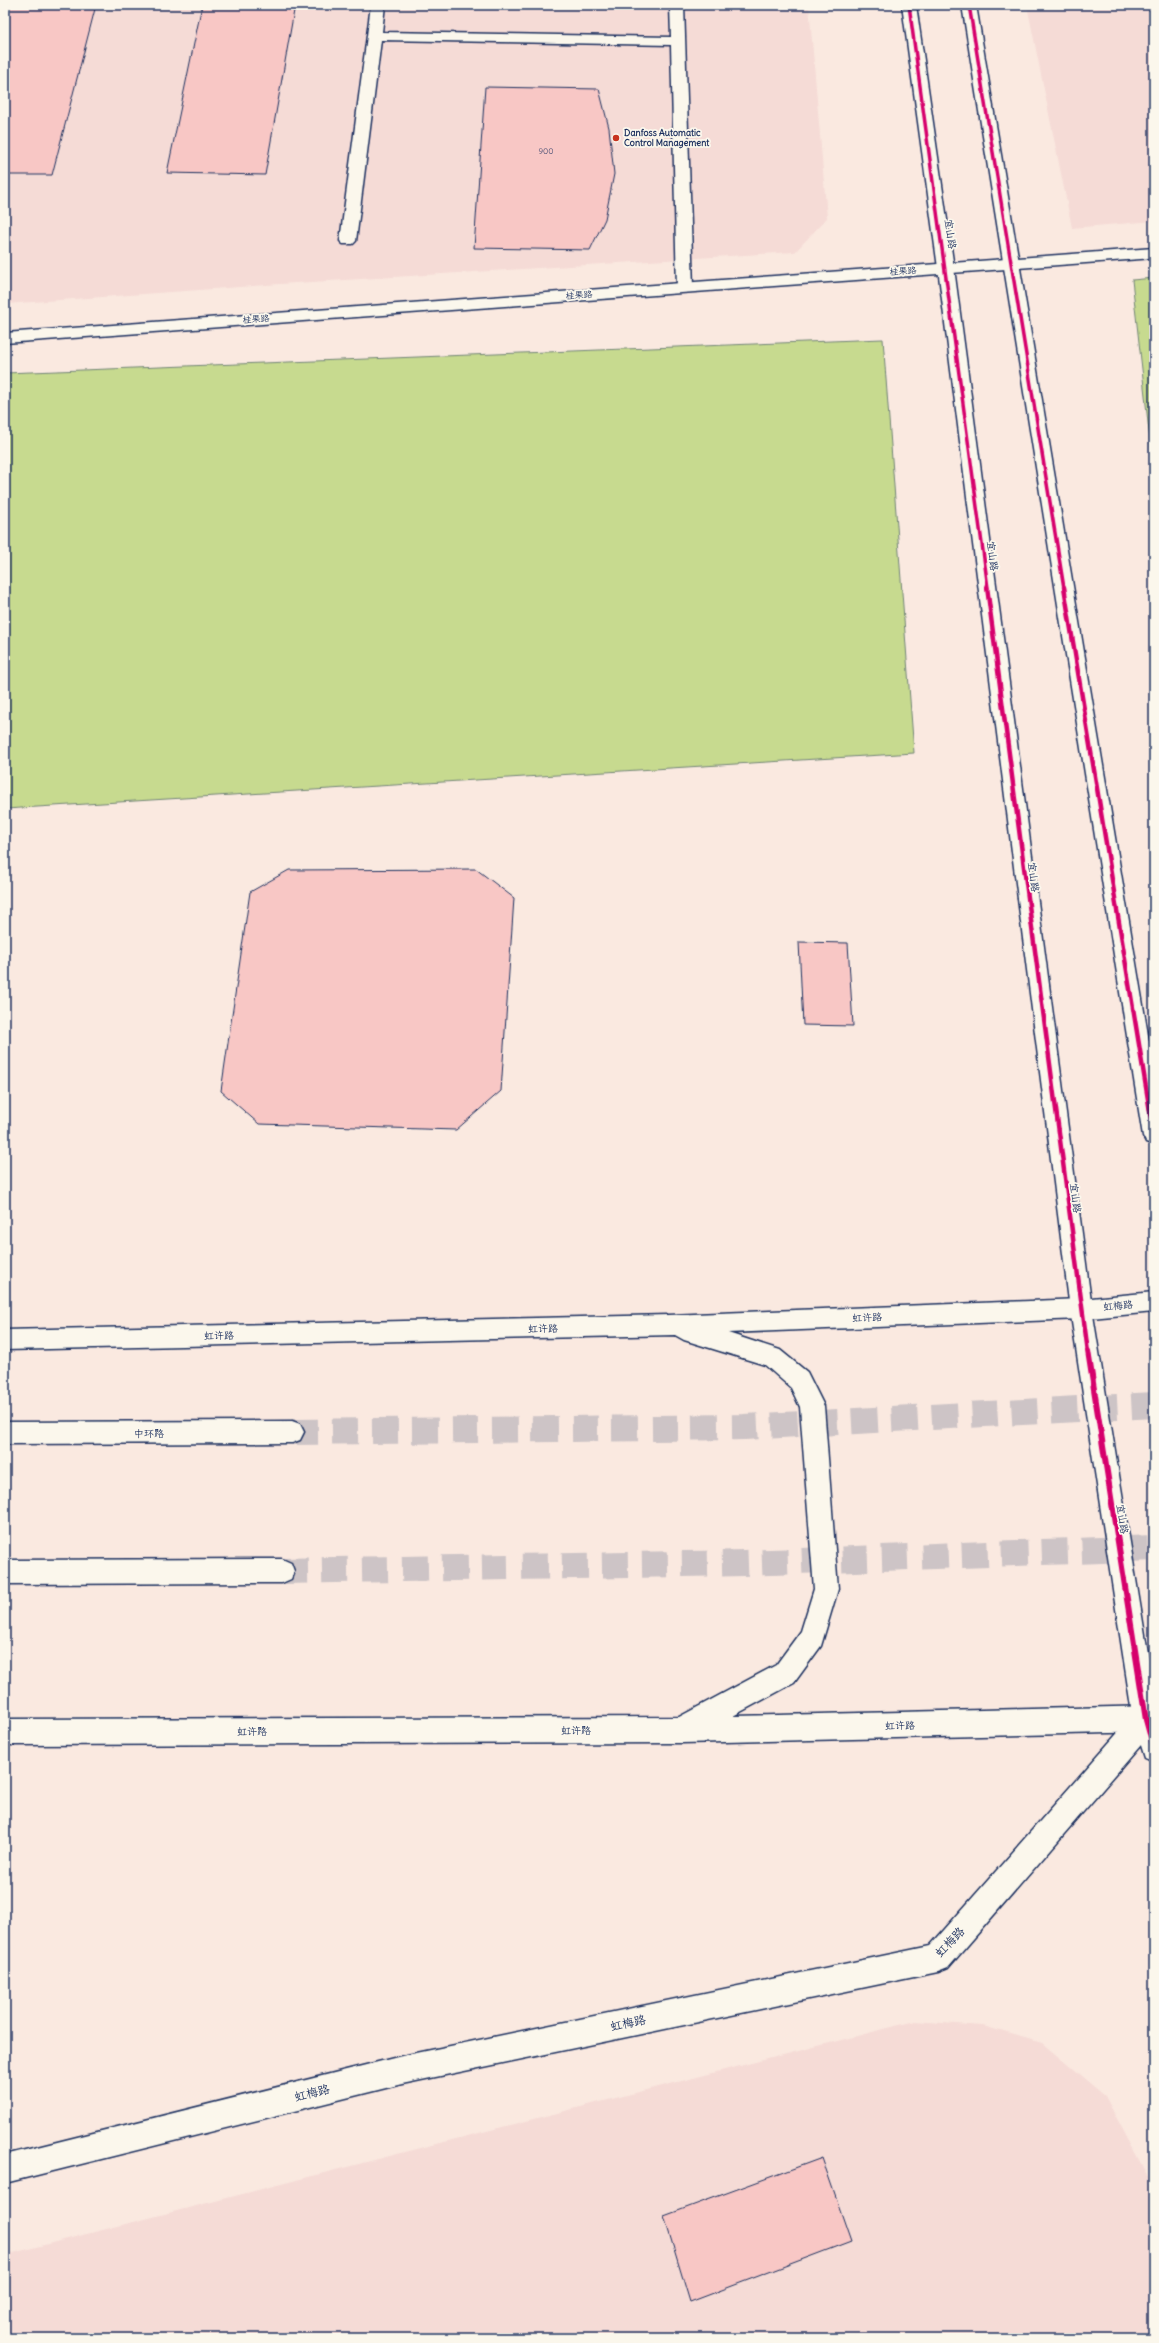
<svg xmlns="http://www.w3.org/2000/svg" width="1159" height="2343" font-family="Delius,'LXGW WenKai TC',sans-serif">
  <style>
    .built { fill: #f5dbd6 }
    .green { fill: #c7da8f; stroke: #718476 }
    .building { fill: #f8c7c5; stroke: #1b2f5e }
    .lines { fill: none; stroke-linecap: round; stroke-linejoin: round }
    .trunk-tunnel { stroke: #cdc4c6; stroke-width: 26; stroke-dasharray: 26 14; stroke-linecap: butt }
    .service-casing { stroke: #1b2f5e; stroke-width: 3 }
    .tertiary-casing { stroke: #1b2f5e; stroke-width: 3 }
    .secondary-casing { stroke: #1b2f5e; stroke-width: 3 }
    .primary-casing { stroke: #1b2f5e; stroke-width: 3 }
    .trunk-casing { stroke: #1b2f5e; stroke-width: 3 }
    .service { fill: #fbf7ec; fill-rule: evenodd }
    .tertiary { fill: #fbf7ec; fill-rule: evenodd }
    .secondary { fill: #fbf7ec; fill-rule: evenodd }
    .primary { fill: #fbf7ec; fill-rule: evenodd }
    .trunk { fill: #fbf7ec; fill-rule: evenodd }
    .cycleway-far2-casing { stroke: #fbf7ec; stroke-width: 5.5 }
    .cycleway-far1-casing { stroke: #fbf7ec; stroke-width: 7 }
    .cycleway-casing { stroke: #fbf7ec; stroke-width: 8 }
    .cycleway-far2 { stroke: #d6006c; stroke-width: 3.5 }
    .cycleway-far1 { stroke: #d6006c; stroke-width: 4.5 }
    .cycleway { stroke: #d6006c; stroke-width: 6 }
    .poi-dot { fill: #c8321e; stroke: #fbf7ec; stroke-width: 1.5 }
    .labels { text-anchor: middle; stroke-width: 3.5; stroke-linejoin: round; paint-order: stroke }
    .number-label { font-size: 8px; fill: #525578 }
    .far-poi-label { font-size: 9px; font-weight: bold; fill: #1b2f5e; stroke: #fbf7ec; text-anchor: start }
    .far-street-label { font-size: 9px; fill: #1b2f5e; stroke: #fbf7ec }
    .street-label { font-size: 10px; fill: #1b2f5e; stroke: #fbf7ec }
    .near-street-label { font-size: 12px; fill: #1b2f5e; stroke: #fbf7ec }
  </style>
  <rect width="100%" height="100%" fill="#fae9e0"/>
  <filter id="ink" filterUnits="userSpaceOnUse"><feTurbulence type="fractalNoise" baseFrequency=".025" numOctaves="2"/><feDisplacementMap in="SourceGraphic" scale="8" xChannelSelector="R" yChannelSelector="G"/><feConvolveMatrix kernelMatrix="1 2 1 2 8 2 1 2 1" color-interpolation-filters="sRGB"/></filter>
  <g filter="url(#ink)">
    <g class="built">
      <path d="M5,5H809L827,218L795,252L280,284L5,304Z"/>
      <path d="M1027,5H1154V221L1072,228Z"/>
      <path d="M915,2021L983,2026L1042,2043L1105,2096L1148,2177L1154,2207V2338H5V2255Z"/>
    </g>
    <g class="green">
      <path d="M1154,278V458H1152L1132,280Z"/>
      <path d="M883,339L914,753L5,809V373Z"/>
    </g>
    <g class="building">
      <path d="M5,5H96L52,175H5Z"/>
      <path d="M202,5H295L265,175L167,173Z"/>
      <path d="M485,87L599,89L609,128L614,174L605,219L590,250L474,248Z"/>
      <path d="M476,869L514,898L501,1091L456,1130L259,1124L221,1091L250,892L289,870Z"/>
      <path d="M799,942L848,943L853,1026L803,1025Z"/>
      <path d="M822,2158L851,2241L690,2302L664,2216Z"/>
    </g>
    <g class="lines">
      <g class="trunk-tunnel">
        <path d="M292,1432L744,1427L1154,1405"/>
        <path d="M282,1571L744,1563L1154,1548"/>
      </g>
      <defs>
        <path id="service" d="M371,5H385L382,32L671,37L670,5H684L693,288L691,291H679L677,288L671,45L381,40L356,241L353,244H343L340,241Z"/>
        <g id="tertiary">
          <path d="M1154,248V258L5,343V333Z"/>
          <path d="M1146,1707L1154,1710V1730L948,1968L938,1972L402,2084L5,2183V2155L402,2056L930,1946L1137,1711Z"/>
        </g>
        <g id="secondary">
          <path d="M902,5H916L954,268L1092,1309L1154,1690V1762L1145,1758L1133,1720L1070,1309L938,268Z"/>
          <path d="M962,5H976L1154,1071V1145L1146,1142L1143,1136Z"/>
        </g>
        <path id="primary" d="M1154,1292V1312L1081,1319L728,1333L780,1350L807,1372L824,1406L838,1589L821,1646L794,1683L733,1716L1154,1706V1732L682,1743L5,1745V1719L679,1717L776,1665L801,1631L814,1589L800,1407L791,1388L765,1365L684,1340L675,1335L5,1350V1330L669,1315L1081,1299Z"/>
        <g id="trunk">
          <path d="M292,1421L300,1424L304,1432L300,1440L292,1443L5,1444V1422Z"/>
          <path d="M282,1559L291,1563L294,1571L291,1579L282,1583L5,1584V1560Z"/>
        </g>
      </defs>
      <use href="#service" class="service-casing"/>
      <use href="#tertiary" class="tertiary-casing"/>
      <use href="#secondary" class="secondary-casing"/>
      <use href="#primary" class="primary-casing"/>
      <use href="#trunk" class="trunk-casing"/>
      <use href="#service" class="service"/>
      <use href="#tertiary" class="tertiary"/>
      <use href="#secondary" class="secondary"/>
      <use href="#primary" class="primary"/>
      <use href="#trunk" class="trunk"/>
      <defs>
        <g id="cycleway-far2">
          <path d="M909,5L988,588"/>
          <path d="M969,5L1064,588"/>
        </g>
        <g id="cycleway-far1">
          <path d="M987,587L1088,1352"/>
          <path d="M1064,587L1154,1136"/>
        </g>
        <path id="cycleway" d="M1088,1351L1146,1720L1154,1749"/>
      </defs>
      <use href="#cycleway-far2" class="cycleway-far2-casing"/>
      <use href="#cycleway-far1" class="cycleway-far1-casing"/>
      <use href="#cycleway" class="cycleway-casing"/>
      <use href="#cycleway-far2" class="cycleway-far2"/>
      <use href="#cycleway-far1" class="cycleway-far1"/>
      <use href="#cycleway" class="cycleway"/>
    </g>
  </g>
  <circle class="poi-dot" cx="616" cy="138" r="4"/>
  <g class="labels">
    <g class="number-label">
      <text x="546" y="154">900</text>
    </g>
    <g class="far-poi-label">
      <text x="624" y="136">Danfoss Automatic<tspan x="624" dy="10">Control Management</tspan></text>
    </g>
    <g class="far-street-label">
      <text transform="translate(903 271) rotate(-4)" y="3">桂果路</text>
      <text transform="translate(579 295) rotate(-4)" y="3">桂果路</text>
      <text transform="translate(256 319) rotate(-4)" y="3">桂果路</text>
    </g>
    <g class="street-label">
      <text transform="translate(951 234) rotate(82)" y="4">宜山路</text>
      <text transform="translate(993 556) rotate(83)" y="4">宜山路</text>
      <text transform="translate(1034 877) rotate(83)" y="4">宜山路</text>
      <text transform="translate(1076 1198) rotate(83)" y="4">宜山路</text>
      <text transform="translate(1118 1305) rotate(-5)" y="4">虹梅路</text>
      <text transform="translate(867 1317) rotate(-2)" y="4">虹许路</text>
      <text transform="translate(543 1328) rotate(-1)" y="4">虹许路</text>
      <text transform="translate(219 1335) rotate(-1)" y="4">虹许路</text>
      <text x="149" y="1437">中环路</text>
      <text transform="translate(1123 1519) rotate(81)" y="4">宜山路</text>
      <text transform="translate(900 1725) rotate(-1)" y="4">虹许路</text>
      <text x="576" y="1734">虹许路</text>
      <text x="252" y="1735">虹许路</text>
    </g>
    <g class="near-street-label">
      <text transform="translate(950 1942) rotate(-46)" y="4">虹梅路</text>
      <text transform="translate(628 2023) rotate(-12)" y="4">虹梅路</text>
      <text transform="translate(312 2093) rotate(-14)" y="4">虹梅路</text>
    </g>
  </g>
  <rect width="1159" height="2343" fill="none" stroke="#fbf7ec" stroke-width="20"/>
  <rect x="10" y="10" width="1139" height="2323" fill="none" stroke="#1b2f5e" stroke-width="1.5" filter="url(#ink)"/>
</svg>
